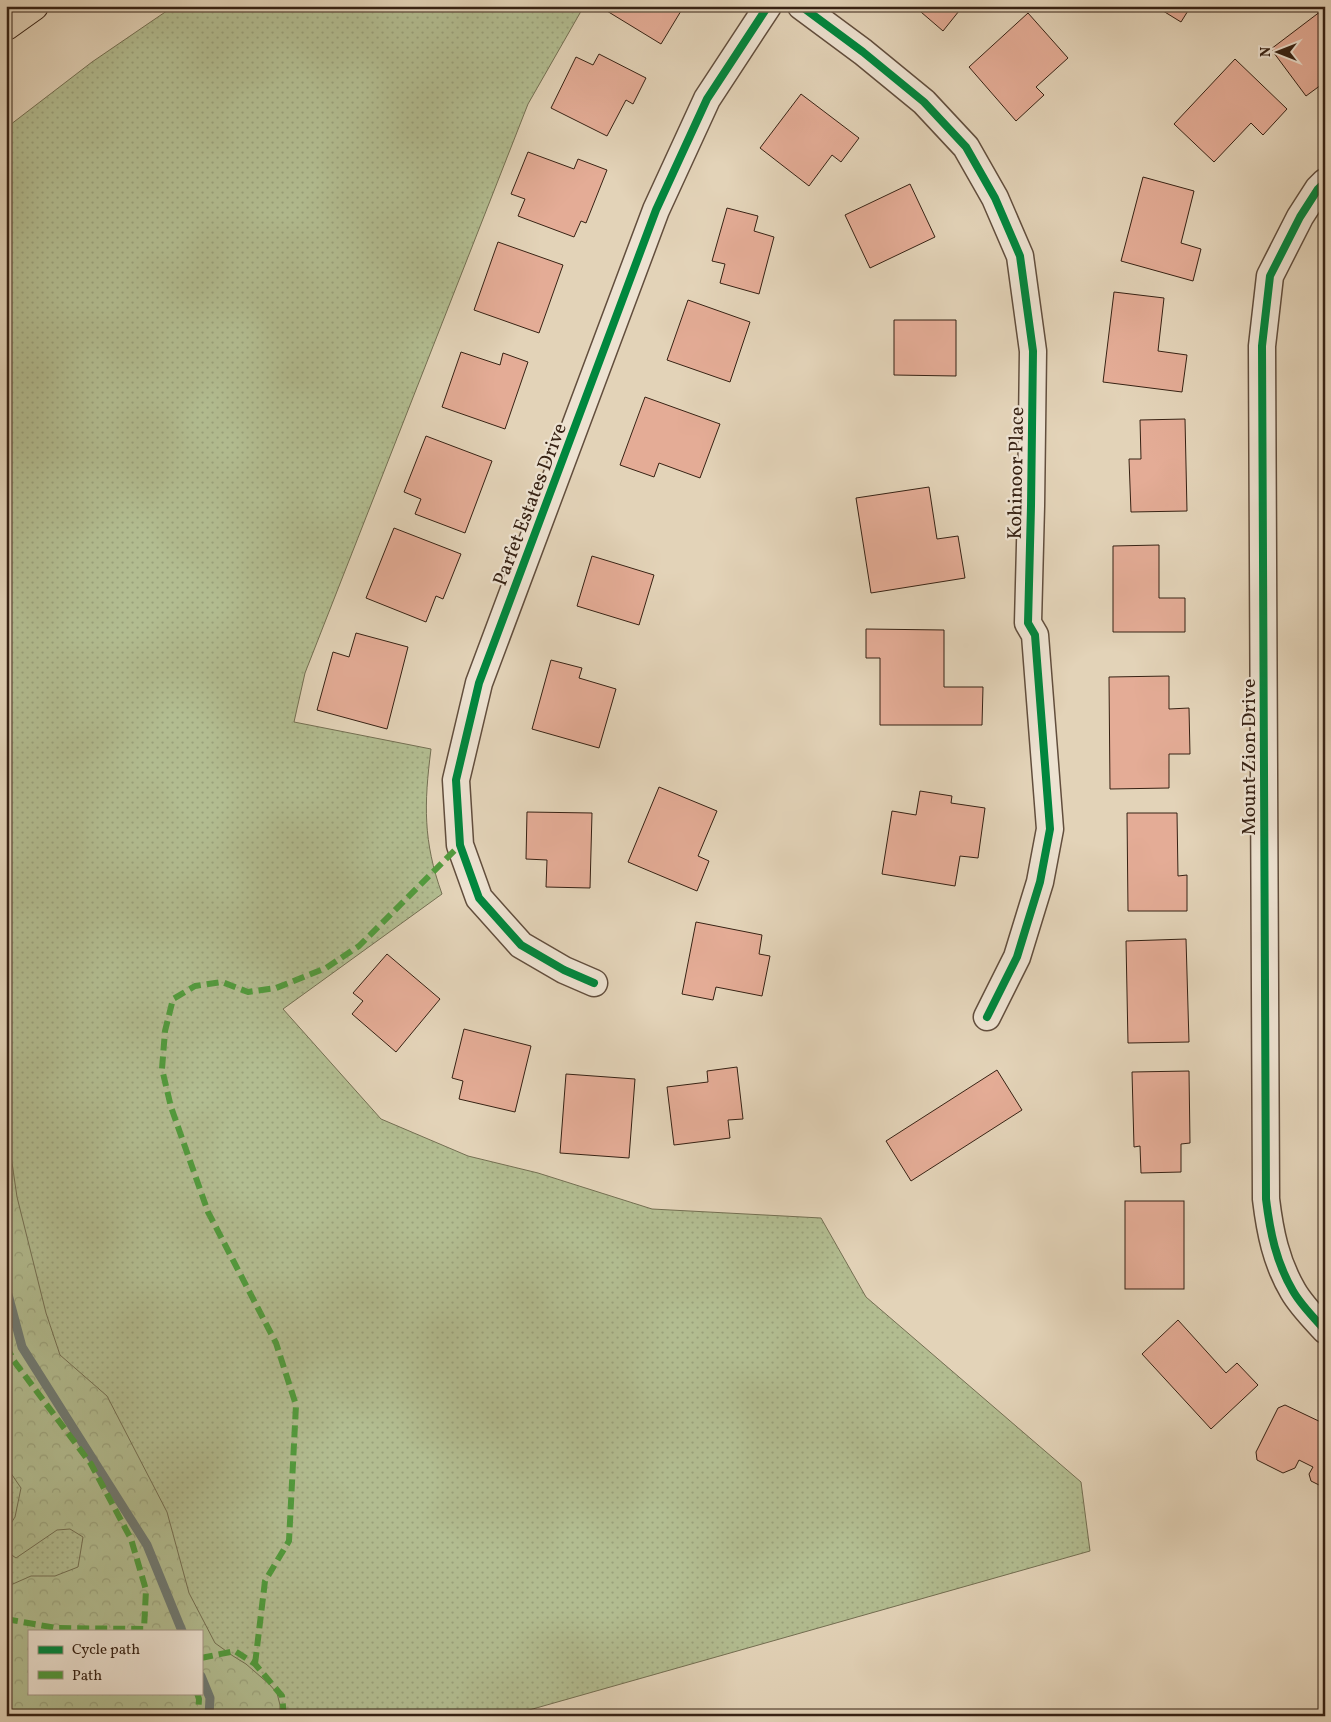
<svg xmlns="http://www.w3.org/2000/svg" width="1331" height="1722" font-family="Vollkorn,serif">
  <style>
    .green { fill: url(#green-dots); stroke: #746f52; fill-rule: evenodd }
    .forest { fill: url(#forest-crowns); stroke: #746f52; fill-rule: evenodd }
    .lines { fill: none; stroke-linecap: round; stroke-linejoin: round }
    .stream { stroke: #707b74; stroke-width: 9 }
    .building { fill: #e4ac96; stroke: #372214 }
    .street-casing { stroke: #624e3d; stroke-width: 29 }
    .highway-casing { stroke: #372214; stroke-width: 30 }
    .street { stroke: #ede2d1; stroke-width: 26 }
    .highway { stroke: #e3d3b8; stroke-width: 28 }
    .quiet { stroke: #519b3d; stroke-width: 6; stroke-dasharray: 12 6; stroke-linecap: butt }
    .cycleway-casing { stroke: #ede2d1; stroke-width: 11 }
    .cycleway { stroke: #00873e; stroke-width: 8 }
    .labels { text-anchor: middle; stroke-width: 4.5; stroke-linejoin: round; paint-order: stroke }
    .street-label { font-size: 20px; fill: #372214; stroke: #ede2d1 }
  </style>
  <defs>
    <pattern id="green-dots" width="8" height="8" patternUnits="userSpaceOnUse" patternTransform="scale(1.25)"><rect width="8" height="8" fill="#b2bc90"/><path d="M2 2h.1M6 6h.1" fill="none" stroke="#9aa17b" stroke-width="1.8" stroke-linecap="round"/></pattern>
    <pattern id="forest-crowns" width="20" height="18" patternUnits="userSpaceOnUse" patternTransform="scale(1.25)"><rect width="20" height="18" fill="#b2bc90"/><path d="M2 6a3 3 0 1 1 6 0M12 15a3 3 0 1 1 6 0" fill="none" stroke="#9aa17b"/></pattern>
  </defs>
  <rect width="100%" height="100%" fill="#e3d3b8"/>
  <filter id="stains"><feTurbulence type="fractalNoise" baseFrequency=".004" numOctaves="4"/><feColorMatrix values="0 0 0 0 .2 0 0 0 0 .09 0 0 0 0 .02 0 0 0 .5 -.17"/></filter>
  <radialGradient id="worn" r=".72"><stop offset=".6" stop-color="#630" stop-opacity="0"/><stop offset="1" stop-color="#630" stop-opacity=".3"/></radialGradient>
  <path class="green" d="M174,6H584L528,104L305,673L294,722L431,749C424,804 423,841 442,894L283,1009L381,1119L468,1156L538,1173L652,1209L821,1218L866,1297L1081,1482L1090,1551L508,1716H6V128L92,62ZM29,1631H201V1693H29Z"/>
  <path class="forest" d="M6,1134L9,1142L17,1197L46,1313L60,1355L107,1396L167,1512L189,1593L215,1643L233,1656L246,1664L269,1684L277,1693L280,1705V1716H6V1587L31,1576H55L78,1567L83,1537L70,1529L57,1530L16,1558L6,1551V1531L15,1517L21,1488L6,1466ZM29,1631H201V1693H29Z"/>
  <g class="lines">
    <g class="stream">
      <path d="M6,1287L22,1347L147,1545L182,1631"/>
      <path d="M201,1676L210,1698L209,1716"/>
    </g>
  </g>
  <g class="building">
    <path d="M603,6H684L661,44L602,8Z"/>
    <path d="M914,6H963L943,31Z"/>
    <path d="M1155,6H1191L1181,22Z"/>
    <path d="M1325,8V82L1306,96L1271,49Z"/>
    <path d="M1028,13L1068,58L1036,87L1044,95L1016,121L969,67Z"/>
    <path d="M599,54L646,78L633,104L626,100L607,136L551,108L576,57L593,65Z"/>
    <path d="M1235,59L1287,109L1263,135L1251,123L1214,162L1174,124Z"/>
    <path d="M801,94L859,138L841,162L832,155L809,186L760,148Z"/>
    <path d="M528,152L574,169L578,159L607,170L586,223L581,221L574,237L518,216L525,199L511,194Z"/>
    <path d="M1143,177L1194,191L1181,243L1201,249L1193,281L1121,261Z"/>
    <path d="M910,184L935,237L870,268L845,215Z"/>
    <path d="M727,208L758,216L754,231L774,237L759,294L720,283L725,264L712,261Z"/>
    <path d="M498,242L563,265L539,333L474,310Z"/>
    <path d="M1114,292L1164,298L1158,351L1187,355L1182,392L1103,382Z"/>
    <path d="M688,300L750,322L730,382L667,360Z"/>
    <path d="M894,320H956V376L894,375Z"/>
    <path d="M461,352L500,365L503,353L528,362L505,429L442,407Z"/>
    <path d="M645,397L720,424L700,478L659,463L654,477L620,465Z"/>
    <path d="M1185,419L1187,511L1131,512L1129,459H1141L1140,420Z"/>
    <path d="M426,436L492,461L465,533L415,514L421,499L404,492Z"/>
    <path d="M929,487L937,539L958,536L965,578L871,593L856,498Z"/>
    <path d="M394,528L461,554L443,599L436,596L426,622L366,598Z"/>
    <path d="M1159,545V598H1185V632H1113V546Z"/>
    <path d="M592,556L654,575L639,625L577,606Z"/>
    <path d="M866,629L944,630V687H983L982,725H880V658H866Z"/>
    <path d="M356,633L408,647L387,729L317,710L333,652L349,657Z"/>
    <path d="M551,660L582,668L579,678L616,689L599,748L532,729Z"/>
    <path d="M1169,676V709L1189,708L1190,754H1169V788L1110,789L1109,677Z"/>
    <path d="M659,787L717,811L698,856L709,861L697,891L628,862Z"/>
    <path d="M920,791L952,796L951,803L985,808L978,858L960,856L955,886L882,874L892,811L916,815Z"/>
    <path d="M527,812L592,813L590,888L546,887L547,860L526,859Z"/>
    <path d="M1127,813H1177L1178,876L1187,875V911H1128Z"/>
    <path d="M696,922L762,935L759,954L770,956L762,996L716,987L713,1000L682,994Z"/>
    <path d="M1186,939L1189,1042L1128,1043L1126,941Z"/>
    <path d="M387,954L440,999L396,1052L352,1014L363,1001L353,993Z"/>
    <path d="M464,1029L531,1046L515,1112L459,1099L463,1081L452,1078Z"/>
    <path d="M737,1067L743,1119L728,1120L730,1138L674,1145L667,1087L708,1082L707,1071Z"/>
    <path d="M997,1070L1022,1110L911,1181L886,1141Z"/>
    <path d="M1189,1071L1190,1143L1181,1144V1172L1141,1173L1140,1146L1134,1147L1132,1072Z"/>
    <path d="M566,1074L635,1079L629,1158L560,1153Z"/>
    <rect x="1125" y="1201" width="59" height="88"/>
    <path d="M1178,1320L1226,1373L1237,1363L1258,1385L1211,1429L1142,1354Z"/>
    <path d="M1285,1405L1325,1424V1488L1311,1481L1309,1474L1313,1467L1299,1460L1295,1468L1283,1473L1257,1460L1256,1452L1278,1408Z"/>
  </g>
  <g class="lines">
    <defs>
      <g id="street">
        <path d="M801,6L863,52L924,102L966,147L995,198L1020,256L1033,351L1031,506L1028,623L1035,635L1050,829L1040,882L1017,957L987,1017"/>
        <path d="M1325,182L1318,189L1300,217L1270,276L1262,346L1266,1199C1270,1232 1276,1262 1293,1291C1301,1305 1314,1318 1325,1330"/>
        <path d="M594,983L564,970L521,945L479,898L460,845L456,780L479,683L656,210L707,99L768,6"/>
      </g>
      <path id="highway" d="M6,26L34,6"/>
    </defs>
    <use href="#street" class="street-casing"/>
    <use href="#highway" class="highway-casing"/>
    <use href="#street" class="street"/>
    <use href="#highway" class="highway"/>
    <g class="quiet">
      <path d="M6,1345L14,1361L91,1464L131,1539L146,1590L144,1629"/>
      <path d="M6,1619L56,1628L144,1629L146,1631"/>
      <path d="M201,1658L235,1651L255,1664L282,1696L284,1716"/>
      <path d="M255,1664L265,1581L289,1541L296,1405L276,1343L208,1212L171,1107L162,1069L165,1031L173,999L195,986L222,982L248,992L276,988L326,968L359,946L460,845"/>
      <path d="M197,1693L199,1699L198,1716"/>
    </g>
    <defs>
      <g id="cycleway">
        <path d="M801,6L863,52L924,102L966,147L995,198L1020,256L1033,351L1031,506L1028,623L1035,635L1050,829L1040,882L1017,957L987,1017"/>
        <path d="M1325,182L1318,189L1300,217L1270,276L1262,346L1266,1199C1270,1232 1276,1262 1293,1291C1301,1305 1314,1318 1325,1330"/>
        <path d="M594,983L564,970L521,945L479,898L460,845L456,780L479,683L656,210L707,99L768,6"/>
      </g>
    </defs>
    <use href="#cycleway" class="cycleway-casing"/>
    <use href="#cycleway" class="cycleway"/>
  </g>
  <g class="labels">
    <g class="street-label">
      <text transform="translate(1015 473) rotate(-89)" y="7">Kohinoor Place</text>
      <text transform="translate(529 504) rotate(-69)" y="7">Parfet Estates Drive</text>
      <text transform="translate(1248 757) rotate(-90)" y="7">Mount Zion Drive</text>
    </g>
  </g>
  <rect width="1331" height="1722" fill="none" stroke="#e3d3b8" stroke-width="25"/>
  <rect x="8" y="8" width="1316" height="1707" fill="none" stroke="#372214" stroke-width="2.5"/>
  <rect x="12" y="12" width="1306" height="1697" fill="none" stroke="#372214"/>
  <rect x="28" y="1630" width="175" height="65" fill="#ede2d1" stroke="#a49585"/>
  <rect x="38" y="1646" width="25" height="8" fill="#00873e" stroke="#a49585"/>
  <text x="72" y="1654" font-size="15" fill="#372214">Cycle path</text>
  <rect x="38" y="1671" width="25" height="8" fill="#519b3d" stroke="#a49585"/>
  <text x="72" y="1680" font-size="15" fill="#372214">Path</text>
  <g transform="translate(1278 52) rotate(270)" stroke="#ede2d1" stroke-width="4" paint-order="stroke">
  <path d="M0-4L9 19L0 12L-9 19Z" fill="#372214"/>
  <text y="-8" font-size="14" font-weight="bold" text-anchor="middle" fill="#372214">N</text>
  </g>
  <rect width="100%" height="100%" filter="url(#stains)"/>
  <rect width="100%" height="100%" fill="url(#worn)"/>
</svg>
